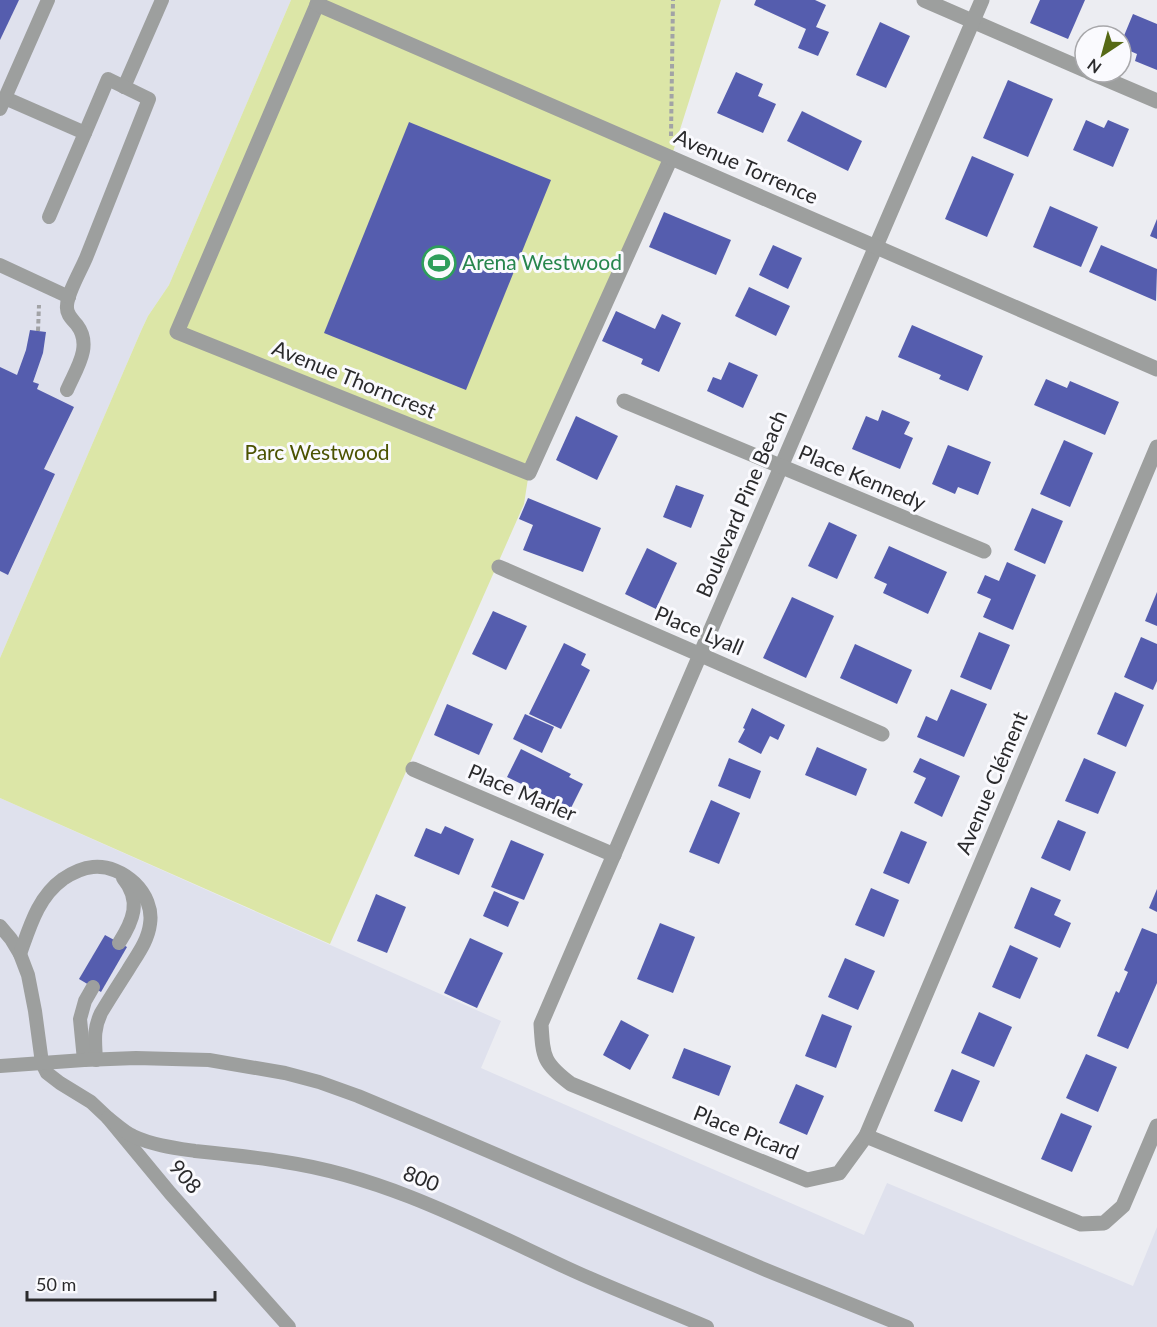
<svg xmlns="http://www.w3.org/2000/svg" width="1157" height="1327" font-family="Lato,sans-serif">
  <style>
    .built { fill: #dfe1ed }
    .green { fill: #dce6a7 }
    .building { fill: #555dae }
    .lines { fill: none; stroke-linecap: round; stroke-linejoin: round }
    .path { stroke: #a2a3a6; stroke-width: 4; stroke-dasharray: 4.5 3; stroke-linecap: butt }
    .lane { stroke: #9d9f9e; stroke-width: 14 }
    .street { stroke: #9d9f9e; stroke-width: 15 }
    .labels { text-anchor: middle; stroke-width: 6; stroke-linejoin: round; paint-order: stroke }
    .street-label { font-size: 21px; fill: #2a2a2c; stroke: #fafafe }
    .leisure-label { font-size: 21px; fill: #27864d; stroke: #fafafe; text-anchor: start }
    .park-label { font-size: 21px; fill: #4b5200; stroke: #fafafe }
  </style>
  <rect width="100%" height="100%" fill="#ecedf2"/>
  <g class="built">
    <path d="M0,0H291L169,285L148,316L141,331L0,658Z"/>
    <path d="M0,798L501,1021L481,1068L864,1235L887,1183L1133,1286L1157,1227V1327H0Z"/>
  </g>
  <path class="green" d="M291,0H721L671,158L529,472L524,504L330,944L0,798V658L141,331L148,316L169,285Z"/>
  <g class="building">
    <path d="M0,0H19L0,40Z"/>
    <path d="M756,0H815L826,5L816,27L829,32L818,56L798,48L806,29L754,5Z"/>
    <path d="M1040,0H1085L1068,39L1030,23Z"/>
    <path d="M1133,14L1157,24V70L1135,61L1137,54L1121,47V43Z"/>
    <path d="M880,22L910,36L886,88L856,75Z"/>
    <path d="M736,72L763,84L758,96L776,104L763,133L717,113Z"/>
    <path d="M1008,80L1053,99L1028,157L983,138Z"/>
    <path d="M802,111L862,141L848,171L787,141Z"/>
    <path d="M1086,120L1104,128L1108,120L1129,129L1113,167L1073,150Z"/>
    <path d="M409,122L551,180L466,390L324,333Z"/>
    <path d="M972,156L1014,174L987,237L945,219Z"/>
    <path d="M1050,206L1098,227L1081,267L1033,247Z"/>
    <path d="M664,212L731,240L716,275L649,247Z"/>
    <path d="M1157,219V239L1150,236Z"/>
    <path d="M773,245L802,258L788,289L759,275Z"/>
    <path d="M1101,245L1157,269L1156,301L1089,272Z"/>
    <path d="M749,287L790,306L776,336L735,316Z"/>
    <path d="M616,311L655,329L662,314L681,323L659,372L641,364L643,359L602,341Z"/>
    <path d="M912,325L983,356L968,391L939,379L941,375L898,357Z"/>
    <path d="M30,330L46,332L43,353L33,382L39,384L37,389L74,407L44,469L55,474L8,575L0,571V367L17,375L26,350Z"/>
    <path d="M729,362L758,375L743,408L707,391L713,377L721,380Z"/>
    <path d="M1046,379L1067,388L1070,381L1119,402L1105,435L1034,405Z"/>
    <path d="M882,410L910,422L904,434L913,438L900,469L852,449L866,416L878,421Z"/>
    <path d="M576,416L618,436L597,480L556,460Z"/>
    <path d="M1064,440L1093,453L1070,507L1040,494Z"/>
    <path d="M948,445L991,462L978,495L958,487L955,494L932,484Z"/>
    <path d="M676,485L704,495L691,528L663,517Z"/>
    <path d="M528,498L601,528L583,572L523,550L533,525L519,519Z"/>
    <path d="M1032,508L1063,521L1045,564L1014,550Z"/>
    <path d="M829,522L857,535L837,579L808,566Z"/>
    <path d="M889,546L947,572L928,614L883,593L887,584L874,578Z"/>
    <path d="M647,548L677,563L656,609L625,594Z"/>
    <path d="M1007,562L1036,575L1013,630L983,617L991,599L977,593L985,575L999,581Z"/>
    <path d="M1157,592V626L1145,621Z"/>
    <path d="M792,597L834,616L806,678L763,658Z"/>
    <path d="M493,611L527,626L506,670L472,654Z"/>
    <path d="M979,632L1010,645L991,690L960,677Z"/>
    <path d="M1141,637L1157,644V681L1153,690L1124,677Z"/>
    <path d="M564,643L586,654L581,665L590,670L561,729L529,714Z"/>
    <path d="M855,644L912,670L897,704L840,678Z"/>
    <path d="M951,689L987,704L964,757L917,737L926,716L937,721Z"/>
    <path d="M1115,692L1144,705L1126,747L1097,734Z"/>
    <path d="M447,704L493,724L479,755L434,735Z"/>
    <path d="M752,708L785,725L778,740L770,736L761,754L738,742L745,729L743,728Z"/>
    <path d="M525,714L554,727L542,753L513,739Z"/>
    <path d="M817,747L867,769L856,796L805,775Z"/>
    <path d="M521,749L571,774L569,777L583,784L571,808L507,777Z"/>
    <path d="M729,758L761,771L750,799L718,786Z"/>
    <path d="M920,758L960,776L942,817L914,803L926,778L913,772Z"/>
    <path d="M1084,758L1116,772L1098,814L1065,801Z"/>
    <path d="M711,800L740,813L719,864L689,852Z"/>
    <path d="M1058,820L1086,832L1070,871L1041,858Z"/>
    <path d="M445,826L474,839L459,875L414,856L426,828L441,834Z"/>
    <path d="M901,831L927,842L909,884L883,873Z"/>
    <path d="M511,840L544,854L524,900L491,887Z"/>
    <path d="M1031,887L1061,900L1054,915L1071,923L1060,948L1014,928Z"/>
    <path d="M871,888L899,900L884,937L855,925Z"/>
    <path d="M1157,889V912L1149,908Z"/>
    <path d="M494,891L519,902L508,927L483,916Z"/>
    <path d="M376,894L406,907L387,953L357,941Z"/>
    <path d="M660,923L695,937L673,993L637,979Z"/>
    <path d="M1142,928L1157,934V983L1128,1049L1097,1036L1116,991L1119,993L1128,972L1124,970Z"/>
    <path d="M105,935L127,947L101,992L79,979Z"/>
    <path d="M470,938L503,953L477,1008L444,993Z"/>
    <path d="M1010,945L1038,958L1020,999L992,987Z"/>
    <path d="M845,958L875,971L858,1010L828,997Z"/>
    <path d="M979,1012L1012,1027L994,1067L961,1053Z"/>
    <path d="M822,1014L852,1026L836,1068L805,1056Z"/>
    <path d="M621,1020L649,1035L630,1070L603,1055Z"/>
    <path d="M684,1048L731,1066L719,1096L672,1078Z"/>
    <path d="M1086,1054L1117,1067L1098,1112L1066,1098Z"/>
    <path d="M952,1069L980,1081L962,1122L934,1111Z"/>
    <path d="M796,1084L824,1096L807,1135L779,1123Z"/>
    <path d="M1061,1113L1092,1126L1072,1172L1041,1159Z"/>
  </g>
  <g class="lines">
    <g class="path">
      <path d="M671,136L673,0"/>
      <path d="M38,331L39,305"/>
    </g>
    <g class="lane">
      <path d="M124,87L162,0"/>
      <path d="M5,98L85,133L108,79L149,99C128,152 107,205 86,258C81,270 67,294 67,306C66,314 72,319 77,325C93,346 76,369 67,390"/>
      <path d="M0,109L48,0"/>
      <path d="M49,217L85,133"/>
      <path d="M0,265L69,297"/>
      <path d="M0,926L11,939L20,954L28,975L35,1011L42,1063L47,1073L60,1083L91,1102L108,1118L170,1193L289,1327"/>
      <path d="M119,943C133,921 142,901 123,878"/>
      <path d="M20,954C30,926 38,897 63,879C72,873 82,868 93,867C123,864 155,894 150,924C148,941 137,955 128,970C119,984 110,998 101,1013C93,1030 95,1041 96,1060"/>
      <path d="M84,1060L80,1019L85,1001L93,987"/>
      <path d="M0,1066L84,1060L136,1058L209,1060L285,1073L319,1082L358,1096L432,1127L766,1270L907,1327"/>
      <path d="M108,1118C116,1124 124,1132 133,1136C152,1145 175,1148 195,1151C225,1154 255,1157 285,1162C385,1177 475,1225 565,1267C612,1289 660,1307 707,1327"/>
    </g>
    <g class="street">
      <path d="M319,0L177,332L529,473L671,158"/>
      <path d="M924,0L1085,70"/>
      <path d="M982,0L541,1024C543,1057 543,1063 571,1084L807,1180L839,1173L866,1136L1157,447"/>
      <path d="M317,4L1157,369"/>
      <path d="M1089,72L1157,101"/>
      <path d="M624,401L984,551"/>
      <path d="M499,567L882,734"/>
      <path d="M413,769L614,855"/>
      <path d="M866,1136L1081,1224L1104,1223L1123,1206L1157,1126"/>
    </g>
  </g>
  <defs>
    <symbol id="stadium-ring" viewBox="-11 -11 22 22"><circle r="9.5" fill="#fafafe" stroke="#2e9e5b" stroke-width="1.5"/><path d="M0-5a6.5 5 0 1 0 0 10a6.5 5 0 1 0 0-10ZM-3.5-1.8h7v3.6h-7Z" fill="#2e9e5b"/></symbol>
  </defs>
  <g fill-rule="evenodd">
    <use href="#stadium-ring" x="420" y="244" width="38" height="38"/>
  </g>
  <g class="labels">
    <g class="street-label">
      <text transform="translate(746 167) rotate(24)" y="7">Avenue Torrence</text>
      <text transform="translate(354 380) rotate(22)" y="7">Avenue Thorncrest</text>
      <text transform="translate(862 478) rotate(23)" y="7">Place Kennedy</text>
      <text transform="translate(742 504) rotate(-67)" y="7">Boulevard Pine Beach</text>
      <text transform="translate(699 631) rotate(23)" y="7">Place Lyall</text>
      <text transform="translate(992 783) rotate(-67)" y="7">Avenue Clément</text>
      <text transform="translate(522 793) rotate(23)" y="7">Place Marler</text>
      <text transform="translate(746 1133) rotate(22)" y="7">Place Picard</text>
      <text transform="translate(185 1177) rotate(49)" y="7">908</text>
      <text transform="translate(421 1179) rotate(21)" y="7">800</text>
    </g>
    <g class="leisure-label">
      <text x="462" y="270">Arena Westwood</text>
    </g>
    <g class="park-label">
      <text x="317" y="460">Parc Westwood</text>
    </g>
  </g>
  <g transform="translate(1103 54) rotate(216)"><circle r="28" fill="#fafafe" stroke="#a7a7aa" stroke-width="1.5"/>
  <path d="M0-4.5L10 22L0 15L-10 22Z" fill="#566915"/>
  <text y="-9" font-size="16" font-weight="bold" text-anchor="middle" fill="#2a2a2c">N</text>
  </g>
  <path d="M27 1291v9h188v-9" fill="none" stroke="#2a2a2c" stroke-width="3"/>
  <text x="36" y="1291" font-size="18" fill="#2a2a2c" stroke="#fafafe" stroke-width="4.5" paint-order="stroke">50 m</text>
</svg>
